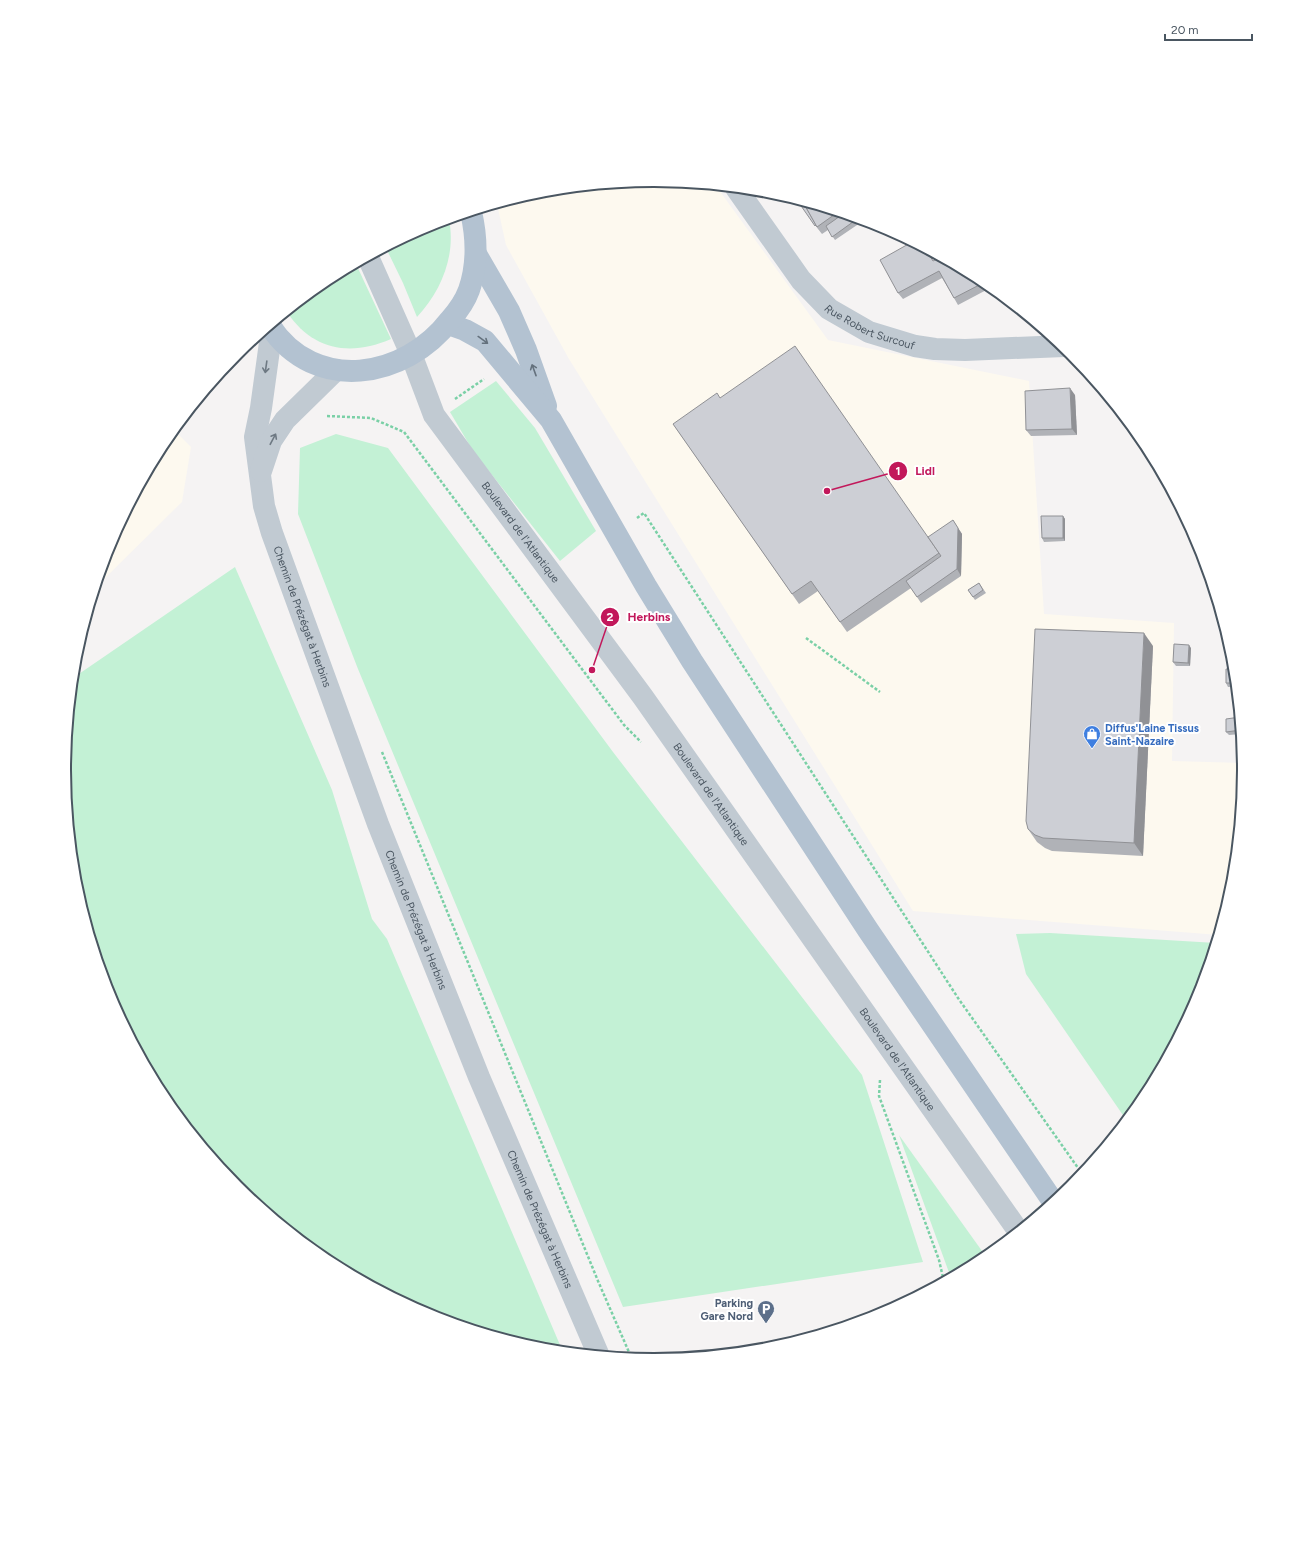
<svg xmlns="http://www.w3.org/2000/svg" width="1309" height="1541" font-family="Figtree,sans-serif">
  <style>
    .commercial { fill: #fdf9ef }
    .green { fill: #c3f1d5 }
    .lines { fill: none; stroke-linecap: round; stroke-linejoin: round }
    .path { stroke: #7ad0a6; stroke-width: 2.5; stroke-dasharray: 3 2; stroke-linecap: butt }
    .minor { stroke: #c1cad2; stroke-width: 22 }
    .major { stroke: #b3c2d1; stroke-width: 22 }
    .wall { fill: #b0b2b7 }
    .shaded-wall { fill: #909195 }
    .building { fill: #cdcfd5; stroke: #909195 }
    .oneway { stroke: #64717d }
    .oneway2 { stroke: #6e7983 }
    .labels { text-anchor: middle; stroke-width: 4; stroke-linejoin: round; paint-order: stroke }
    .street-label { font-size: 11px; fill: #4a5661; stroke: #fff }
    .shop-label { font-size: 11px; font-weight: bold; fill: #366cbe; stroke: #fff; text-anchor: start }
    .service-label { font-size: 11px; font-weight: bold; fill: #4e5e75; stroke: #fff; text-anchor: end }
    .rim { fill: none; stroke: #4a5661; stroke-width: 2 }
    .leader { fill: none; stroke: #c2185b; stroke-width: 1.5 }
    .callout-dot { fill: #c2185b; stroke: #fff; stroke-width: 1.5 }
    .mark-label { font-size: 12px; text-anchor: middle; font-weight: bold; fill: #fff }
    .callout-label { font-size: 12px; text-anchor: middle; font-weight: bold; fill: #c2185b; stroke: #fff; stroke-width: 4; stroke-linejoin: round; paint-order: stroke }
  </style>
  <rect width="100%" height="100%" fill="#f5f3f3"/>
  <g class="commercial">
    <path d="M655,180L716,186L828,340L1029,381L1044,614L1174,623L1172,761L1244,763L1245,771L1234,886L1219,935L913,911L569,359L506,245L497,204L540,191Z"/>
    <path d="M174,430L191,447L182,502L96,587L109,544L164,442Z"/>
  </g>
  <g class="green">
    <path d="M449,219C456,255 442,290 417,317L403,283L386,248L429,225Z"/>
    <path d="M356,264L391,339C350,357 312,350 287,312L327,279Z"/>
    <path d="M496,381L535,428L596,531L560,561L473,451L450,412Z"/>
    <path d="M336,434L388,448L613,752L862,1075L923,1262L623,1307L358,669L298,514L300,448Z"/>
    <path d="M235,567L332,790L372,919L387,939L563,1352L539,1350L428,1316L326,1261L237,1188L163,1098L109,996L75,885L64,770L73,678Z"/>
    <path d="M1050,933L1216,943L1200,997L1145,1099L1127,1121L1026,974L1016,934Z"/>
    <path d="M899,1135L987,1258L951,1278Z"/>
  </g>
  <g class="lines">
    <g class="path">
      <path d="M455,399L484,379"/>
      <path d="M327,416L371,418L404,432L624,725L641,742"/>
      <path d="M637,518L644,513L958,998L1083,1175"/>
      <path d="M806,638L880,692"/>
      <path d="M382,752L598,1281L632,1359"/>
      <path d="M880,1080L879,1096L939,1260L944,1282"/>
    </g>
    <g class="minor">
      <path id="s1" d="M736,188L801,280L829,309L869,332L915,346L935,349L965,350L1064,346"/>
      <path id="s2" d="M368,257L411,354L434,415L643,697L1019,1232"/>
      <path id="s3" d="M272,328L261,408L255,437L264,506L272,533L378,824L479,1077L599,1356"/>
      <path d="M261,471L271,441L285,420L336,370"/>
    </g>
    <g class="major">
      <path d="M476,254L509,311L526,350L546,406"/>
      <path d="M448,324L465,330L485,341L551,420L646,586L692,661L868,930L1054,1203"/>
      <path d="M270,326C315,394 405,379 450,320C458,311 465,301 469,290C478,264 477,238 471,212"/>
    </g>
  </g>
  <g class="wall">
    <path d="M797,199L856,218L860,223L835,240L828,230L822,234L818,229Z"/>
    <path d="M912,242L927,250L933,261L983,280L992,287L958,305L954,298L942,278L903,299L898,293Z"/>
    <path d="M1075,395L1077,435L1031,436L1026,430Z"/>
    <path d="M720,398L938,552L953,520L962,534L961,576L921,603L911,588L847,632L818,591L799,604L673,424Z"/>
    <path d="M1063,516L1065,519V541L1044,542L1042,538Z"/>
    <path d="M979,583L986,593L975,600L968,590Z"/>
    <path d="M1153,646L1143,856L1052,851L1045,848L1037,842L1028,829Z"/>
    <path d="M1191,648L1190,666H1176L1173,662Z"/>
    <path d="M1235,669L1237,687H1228L1226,683Z"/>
    <path d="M1240,717L1241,734L1229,735L1226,732Z"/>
  </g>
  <g class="shaded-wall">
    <path d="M1070,388L1075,395L1077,435L1072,429Z"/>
    <path d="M1063,516L1065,519V541L1063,538Z"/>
    <path d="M958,528L962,534L961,576L957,569Z"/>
    <path d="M1144,633L1153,646L1143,856L1134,843Z"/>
    <path d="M1189,645L1191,648L1190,666L1188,663Z"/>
  </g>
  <g class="building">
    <path d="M797,200L803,202L816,225L815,226Z"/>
    <path d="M803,202L838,212L817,227Z"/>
    <path d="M843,214L856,218L857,219L832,237L826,226Z"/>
    <path d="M912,242L926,249L933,261L941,257L983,280L985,282L954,298L939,271L898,293L880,260Z"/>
    <path d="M795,346L939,553L840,622L811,581L792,594L673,424L717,393L720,398Z"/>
    <path d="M1070,388L1072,429L1026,430L1025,391Z"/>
    <path d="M1041,516H1063V538H1042Z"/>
    <path d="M953,520L958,528L957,569L917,597L906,581L941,556L928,537Z"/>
    <path d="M979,583L983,590L973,597L968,590Z"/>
    <path d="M1035,629L1144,633L1134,843L1043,838L1035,835L1028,829L1026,821Z"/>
    <path d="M1174,644L1189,645L1188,663L1173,662Z"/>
    <path d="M1226,669H1235L1236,683H1226Z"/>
    <path d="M1240,717L1241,730L1226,732V719Z"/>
  </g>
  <defs><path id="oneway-shaft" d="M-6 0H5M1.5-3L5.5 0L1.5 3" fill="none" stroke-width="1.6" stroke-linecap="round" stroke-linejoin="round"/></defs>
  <g class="oneway">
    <use href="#oneway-shaft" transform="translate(483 340) rotate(36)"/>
    <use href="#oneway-shaft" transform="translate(534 370) rotate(-110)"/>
  </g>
  <g class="oneway2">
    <use href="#oneway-shaft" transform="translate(266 367) rotate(98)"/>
    <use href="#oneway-shaft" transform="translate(273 439) rotate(-62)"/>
  </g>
  <defs>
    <symbol id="shop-pin" viewBox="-11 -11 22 30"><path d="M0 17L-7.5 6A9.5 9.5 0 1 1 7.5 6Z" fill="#3f7fe0" stroke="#fff"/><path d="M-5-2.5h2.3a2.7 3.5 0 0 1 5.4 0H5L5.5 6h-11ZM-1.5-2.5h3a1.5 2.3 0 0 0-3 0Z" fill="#fff"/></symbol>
    <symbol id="parking-pin" viewBox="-11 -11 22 30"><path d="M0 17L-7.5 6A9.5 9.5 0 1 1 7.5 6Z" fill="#5c6f8a" stroke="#fff"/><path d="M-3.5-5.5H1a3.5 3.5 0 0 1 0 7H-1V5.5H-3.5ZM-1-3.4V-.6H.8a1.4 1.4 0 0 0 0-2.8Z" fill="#fff"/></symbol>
  </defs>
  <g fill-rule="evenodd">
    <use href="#shop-pin" x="1082" y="724" width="20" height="27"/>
    <use href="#parking-pin" x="756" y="1299" width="20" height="27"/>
  </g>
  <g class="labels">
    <g class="street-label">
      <text dy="4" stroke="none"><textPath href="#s1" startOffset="198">Rue Robert Surcouf</textPath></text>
      <text dy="4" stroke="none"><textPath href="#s2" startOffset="317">Boulevard de l'Atlantique</textPath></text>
      <text dy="4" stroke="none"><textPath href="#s3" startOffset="297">Chemin de Prézégat à Herbins</textPath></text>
      <text dy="4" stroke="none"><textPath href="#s2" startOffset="641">Boulevard de l'Atlantique</textPath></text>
      <text dy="4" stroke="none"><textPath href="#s3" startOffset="621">Chemin de Prézégat à Herbins</textPath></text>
      <text dy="4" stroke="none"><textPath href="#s2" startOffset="965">Boulevard de l'Atlantique</textPath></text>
      <text dy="4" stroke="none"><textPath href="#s3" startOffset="945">Chemin de Prézégat à Herbins</textPath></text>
    </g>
    <g class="shop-label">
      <text x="1105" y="732">Diffus'Laine Tissus<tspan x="1105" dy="13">Saint-Nazaire</tspan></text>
    </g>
    <g class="service-label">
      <text x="753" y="1307">Parking<tspan x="753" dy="13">Gare Nord</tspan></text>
    </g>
  </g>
  <path d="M0 0H1309V1541H0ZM71 770a583 583 0 1 1 1166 0a583 583 0 1 1-1166 0Z" fill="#fff" fill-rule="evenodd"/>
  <path class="rim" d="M71 770a583 583 0 1 1 1166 0a583 583 0 1 1-1166 0Z"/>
  <path class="leader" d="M827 491L898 471M592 670L610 617"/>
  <g class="callout-dot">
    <circle cx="827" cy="491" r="4"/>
    <circle cx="592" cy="670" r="4"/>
    <circle cx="898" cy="471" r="10"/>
    <circle cx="610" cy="617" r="10"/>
  </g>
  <g class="mark-label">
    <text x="898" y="475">1</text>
    <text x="610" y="621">2</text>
  </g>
  <g class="callout-label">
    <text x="925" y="475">Lidl</text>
    <text x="649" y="621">Herbins</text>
  </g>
  <path d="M1165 34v6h87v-6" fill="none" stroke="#4a5661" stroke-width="2"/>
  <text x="1171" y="34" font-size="12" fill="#4a5661" stroke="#ffffff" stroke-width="3" paint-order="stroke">20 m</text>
</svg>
